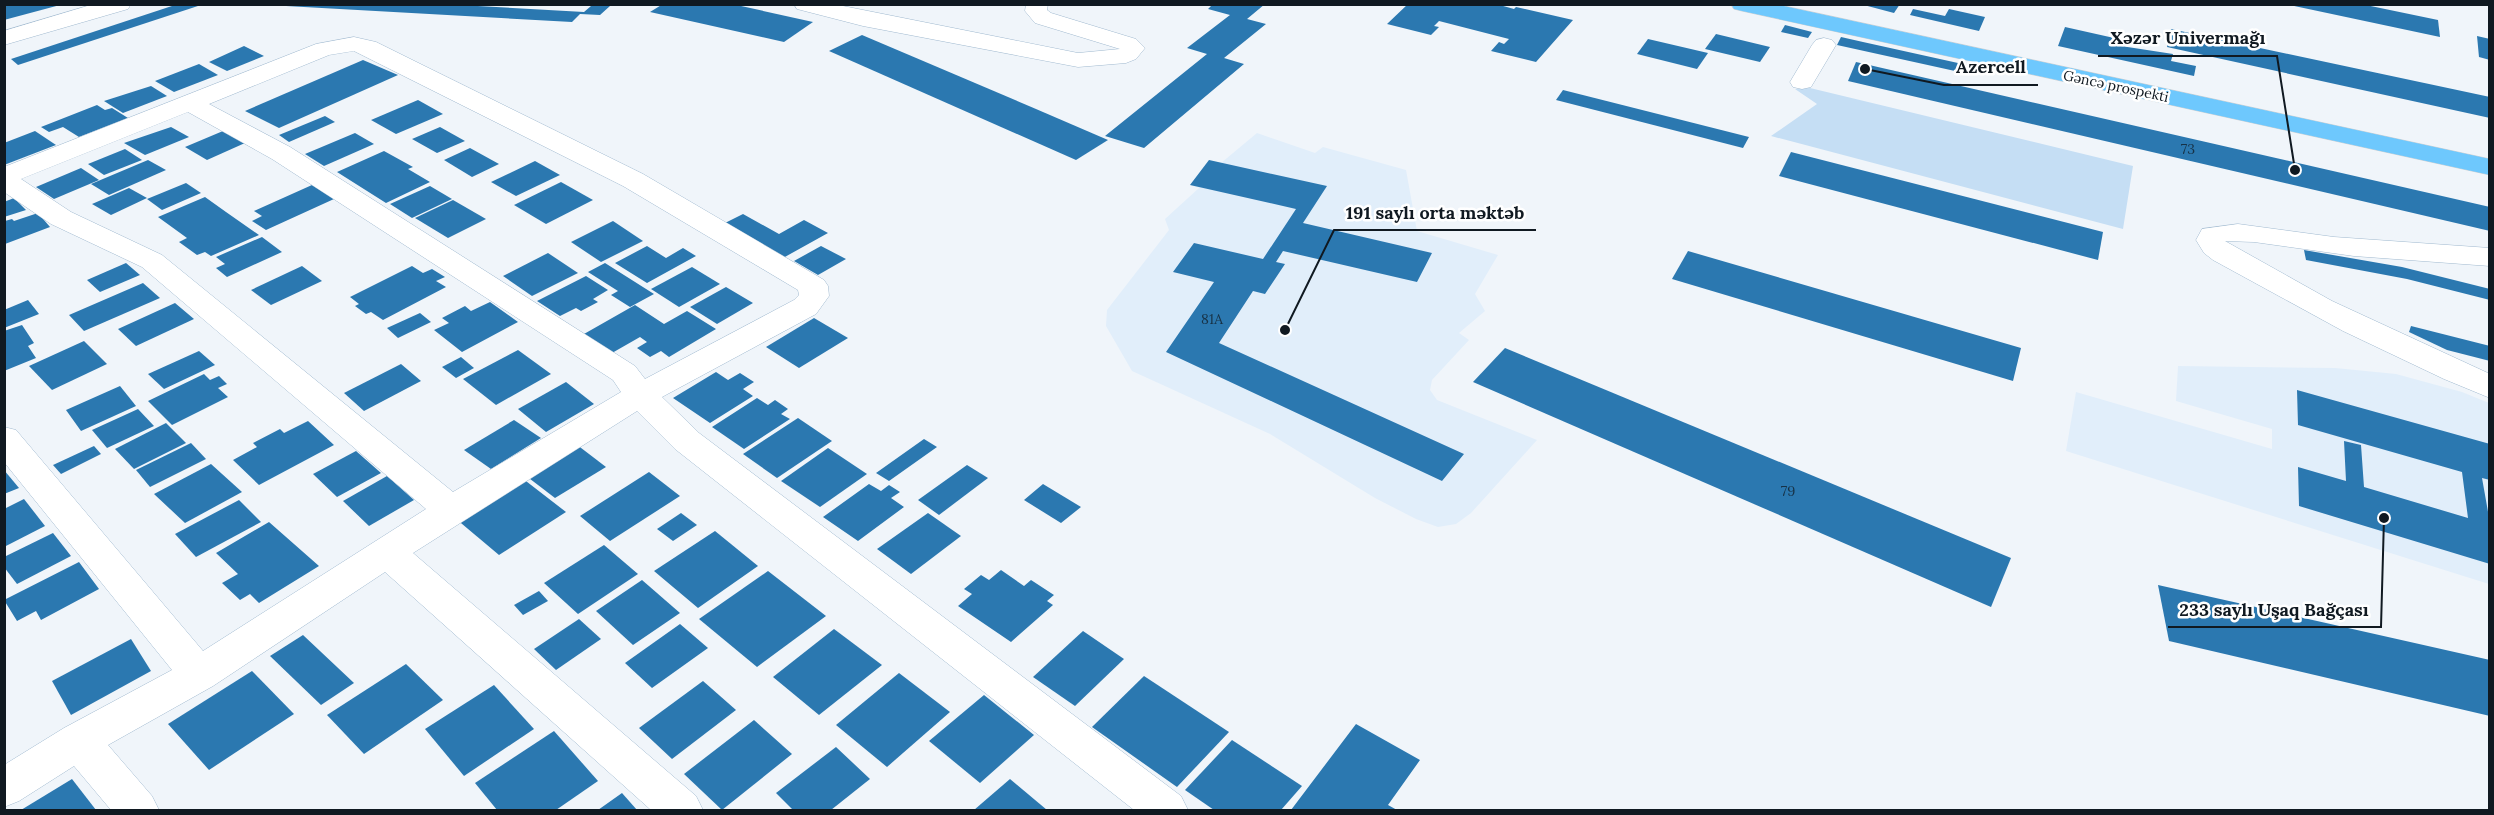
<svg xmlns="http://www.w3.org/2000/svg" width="2494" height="815" font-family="Lora,serif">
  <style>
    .built { fill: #e1eefa }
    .green { fill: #c5def4 }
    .building { fill: #2b78b0 }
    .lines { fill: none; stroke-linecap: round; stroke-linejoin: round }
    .street-casing { stroke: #a1bad0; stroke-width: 1 }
    .primary-casing { stroke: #cfd1d3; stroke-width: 1 }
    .street { fill: #fff; fill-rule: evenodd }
    .primary { fill: #6ec8fd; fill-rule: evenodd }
    .labels { text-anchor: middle; stroke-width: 5; stroke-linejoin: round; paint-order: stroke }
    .far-street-label { font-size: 14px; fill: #101921; stroke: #fff }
    .number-label { font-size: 14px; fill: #173145 }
    .leader { fill: none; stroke: #101921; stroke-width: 2 }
    .callout-dot { fill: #101921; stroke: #fff; stroke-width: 2 }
    .callout-label { font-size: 18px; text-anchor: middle; font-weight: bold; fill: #101921; stroke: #fff; stroke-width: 5; stroke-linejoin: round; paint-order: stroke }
  </style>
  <rect width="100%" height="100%" fill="#f0f5fa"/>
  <g class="built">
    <path d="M1257,133L1315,153L1323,147L1406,170L1417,231L1498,255L1475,294L1485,311L1459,333L1469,340L1432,380L1430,390L1437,400L1537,440L1471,513L1456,524L1438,527L1416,519L1375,498L1270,434L1132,371L1106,326L1107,310L1169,230L1165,219L1199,188L1190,185L1209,160L1221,163Z"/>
    <path d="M2178,366L2335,368L2396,374L2462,392L2489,403V584L2066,451L2076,392L2272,449V429L2176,401Z"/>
  </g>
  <path class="green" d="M1810,88L2133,166L2123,229L1771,136L1817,104L1795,89Z"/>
  <g class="building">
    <path d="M4,4H60V5L4,20Z"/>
    <path d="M178,4L201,5L18,65L11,59Z"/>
    <path d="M286,4H441L584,12L591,6H610L600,15L580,14L572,22L286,6Z"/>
    <path d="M663,4H732L813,22L784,42L650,12Z"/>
    <path d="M1213,4H1265L1247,19L1266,24L1224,58L1244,64L1144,148L1105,136L1207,54L1187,48L1230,15L1208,9Z"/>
    <path d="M1408,4H1496L1514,9L1516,7L1573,20L1536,62L1491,51L1499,42L1504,44L1509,39L1439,21L1434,26L1439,27L1431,35L1387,24Z"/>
    <path d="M1860,4H1900L1894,13Z"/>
    <path d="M2285,4H2361L2438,20L2440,37Z"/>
    <path d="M1913,9L1945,16L1949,9L1985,17L1979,31L1910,15Z"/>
    <path d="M1785,25L1812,32L1808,38L1781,32Z"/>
    <path d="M2065,27L2123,40L2121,46L2173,54L2171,61L2196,66L2194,76L2058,46Z"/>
    <path d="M2171,29L2490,97V118L2167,47Z"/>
    <path d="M1716,34L1770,47L1760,62L1705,49Z"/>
    <path d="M862,35L1036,109L1108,140L1076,160L829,51Z"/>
    <path d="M2477,36L2490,39V60L2479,57Z"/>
    <path d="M1841,37L1863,42L1967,65L1964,73L1837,45Z"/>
    <path d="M1648,39L1708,53L1697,69L1637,54Z"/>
    <path d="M244,46L264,56L227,71L209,62Z"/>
    <path d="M363,60L398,75L279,128L245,111Z"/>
    <path d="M1856,62L2490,207V231L1848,81Z"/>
    <path d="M199,64L218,75L174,92L155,81Z"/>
    <path d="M151,86L167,96L123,113L104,101Z"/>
    <path d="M1563,90L1749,137L1743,148L1556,100Z"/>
    <path d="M418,100L443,114L396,134L371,120Z"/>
    <path d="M97,105L105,110L112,108L128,118L79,137L63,127L49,132L41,127Z"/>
    <path d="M325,116L335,122L289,142L279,135Z"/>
    <path d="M171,127L189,137L145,155L124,143Z"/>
    <path d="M440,127L465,141L437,153L412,139Z"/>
    <path d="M35,131L56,145L4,165V143Z"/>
    <path d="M223,131L245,143L207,160L185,147Z"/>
    <path d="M355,133L374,144L324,166L305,154Z"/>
    <path d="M470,148L499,164L472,177L444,160Z"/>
    <path d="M125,149L142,160L104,175L88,164Z"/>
    <path d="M384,151L413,167L408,169L430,182L386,203L337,172Z"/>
    <path d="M1791,152L2103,232L2098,260L1779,176Z"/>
    <path d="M148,160L166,170L109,195L91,184Z"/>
    <path d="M1209,160L1327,186L1303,223L1432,253L1417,282L1283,251L1276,262L1285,264L1265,294L1253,291L1219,343L1464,454L1442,481L1166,352L1214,282L1173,272L1194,243L1263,259L1296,209L1190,185Z"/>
    <path d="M535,161L560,175L516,196L491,182Z"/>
    <path d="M81,168L99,180L54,199L36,187Z"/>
    <path d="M561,182L593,200L546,224L514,205Z"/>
    <path d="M186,183L201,193L162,210L147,199Z"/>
    <path d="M312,185L334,199L266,230L252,221L262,216L254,211Z"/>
    <path d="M430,186L452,199L412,218L390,204Z"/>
    <path d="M129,188L147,198L111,215L92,204Z"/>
    <path d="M205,197L226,212L259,235L211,256L205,252L197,255L179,242L187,238L158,217Z"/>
    <path d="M14,198L26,210L4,217V202Z"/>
    <path d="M453,200L486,219L448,238L415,218Z"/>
    <path d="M38,213L50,227L5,244V221L12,219L14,221Z"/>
    <path d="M743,214L779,234L804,220L828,233L783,258L723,224Z"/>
    <path d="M613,221L643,241L601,262L571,242Z"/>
    <path d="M262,237L282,252L227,277L216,268L225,264L216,257Z"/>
    <path d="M647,246L666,258L683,248L696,256L647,283L615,263Z"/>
    <path d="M821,246L846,259L818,275L794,261Z"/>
    <path d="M2304,250L2402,267L2490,289V300L2407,279L2306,260Z"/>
    <path d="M1688,251L2021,348L2013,381L1672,279Z"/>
    <path d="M548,253L578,273L532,296L503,276Z"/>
    <path d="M126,263L140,275L100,292L87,280Z"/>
    <path d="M605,263L654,294L630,307L611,295L618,291L588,272Z"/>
    <path d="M302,266L322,281L271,305L251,290Z"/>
    <path d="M412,266L423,273L432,269L445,277L436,281L446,287L383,320L371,312L366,314L355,306L359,304L350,297Z"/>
    <path d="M692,267L720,284L679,307L651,289Z"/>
    <path d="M586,276L608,290L593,299L598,302L581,311L576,308L560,316L537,301Z"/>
    <path d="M143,283L160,298L84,331L69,315Z"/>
    <path d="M726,287L753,303L717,324L690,307Z"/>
    <path d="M28,300L39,314L4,328V310Z"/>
    <path d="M490,302L518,322L462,352L434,330L449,323L442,318L465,306L471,311Z"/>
    <path d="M175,303L194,319L136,346L118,329Z"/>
    <path d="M635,305L664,324L687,311L716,329L669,357L661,351L650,357L637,348L647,342L640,337L612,353L584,334Z"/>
    <path d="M420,313L431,322L398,338L387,328Z"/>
    <path d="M814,318L848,338L799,368L766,347Z"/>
    <path d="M22,325L34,343L28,346L36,358L4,371V331Z"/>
    <path d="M2411,326L2490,346V361L2447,350L2409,332Z"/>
    <path d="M84,341L107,364L52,390L29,366Z"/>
    <path d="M1505,348L2011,558L1991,607L1473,382Z"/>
    <path d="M518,350L551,374L496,405L463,379Z"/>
    <path d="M199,351L215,365L164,389L148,374Z"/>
    <path d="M461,357L474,368L456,378L442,367Z"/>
    <path d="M401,364L421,381L364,411L344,393Z"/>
    <path d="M716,372L728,380L740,373L754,382L743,389L753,396L710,423L673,398Z"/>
    <path d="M204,374L210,380L219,376L227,384L218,388L228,397L172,425L148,401Z"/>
    <path d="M566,382L594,404L546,432L518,409Z"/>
    <path d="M120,386L136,406L81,431L66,410Z"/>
    <path d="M2297,390L2490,444V480L2482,478L2490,523V564L2299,506L2298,467L2346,481L2344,441L2361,445L2364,487L2468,518L2462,472L2298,425Z"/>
    <path d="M757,398L768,405L775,400L788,409L781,414L790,419L744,449L712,427Z"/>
    <path d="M138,409L154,426L107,448L92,430Z"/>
    <path d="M798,418L832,441L777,478L743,454Z"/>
    <path d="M514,420L541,438L491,469L464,450Z"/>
    <path d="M308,421L334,445L259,485L233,460L257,447L253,443L280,429L284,433Z"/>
    <path d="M166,423L186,443L134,469L115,449Z"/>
    <path d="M924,439L937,447L889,481L876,473Z"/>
    <path d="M572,441L606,467L555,498L521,472Z"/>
    <path d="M191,443L206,459L150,487L136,470Z"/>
    <path d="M94,446L101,454L61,474L53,465Z"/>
    <path d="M828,448L867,474L820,507L781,481Z"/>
    <path d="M356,451L381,473L337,497L313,474Z"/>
    <path d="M211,464L242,492L185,523L154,494Z"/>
    <path d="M967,465L988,478L939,515L918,500Z"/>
    <path d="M4,470L19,488L4,494Z"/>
    <path d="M649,472L680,496L610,541L580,516Z"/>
    <path d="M387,476L414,500L369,526L343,501Z"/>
    <path d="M522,478L566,512L499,555L455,518Z"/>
    <path d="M869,484L881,491L889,485L900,492L891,498L904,507L858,541L823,517Z"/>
    <path d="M1043,484L1081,507L1061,523L1024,500Z"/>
    <path d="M24,499L45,526L4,547V509Z"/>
    <path d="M239,500L261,522L196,557L175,534Z"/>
    <path d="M681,513L697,525L673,541L657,529Z"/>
    <path d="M928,513L961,536L911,574L877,549Z"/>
    <path d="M269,522L319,566L259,603L250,594L240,600L222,583L238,574L216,553Z"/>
    <path d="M715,531L758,566L698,608L654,571Z"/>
    <path d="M53,533L71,556L17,584L4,567V557Z"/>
    <path d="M604,545L638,574L578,614L544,583Z"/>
    <path d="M79,562L99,589L41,620L36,611L17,621L4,600Z"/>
    <path d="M1001,570L1024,586L1031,580L1054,595L1047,601L1053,605L1011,642L958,606L972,594L964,589L981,575L989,580Z"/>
    <path d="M768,571L826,616L757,667L699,619Z"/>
    <path d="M642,580L680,613L633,645L596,611Z"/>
    <path d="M2158,585L2490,660V716L2169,641Z"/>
    <path d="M539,591L548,601L523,615L514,605Z"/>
    <path d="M579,619L601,639L556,670L534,649Z"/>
    <path d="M680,624L708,648L652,688L625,663Z"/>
    <path d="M834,629L882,665L819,715L773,677Z"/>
    <path d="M1083,631L1124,659L1075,706L1033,677Z"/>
    <path d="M303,635L354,683L321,705L270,656Z"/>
    <path d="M131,639L151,671L71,715L52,681Z"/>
    <path d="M406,664L443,700L364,754L327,715Z"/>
    <path d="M252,671L294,714L209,770L168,724Z"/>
    <path d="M899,673L950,712L887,767L836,725Z"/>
    <path d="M1144,676L1229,732L1177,787L1092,727Z"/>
    <path d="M703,681L736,710L672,759L639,728Z"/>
    <path d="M494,685L534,729L464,776L425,729Z"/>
    <path d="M984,695L1034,735L980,783L929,741Z"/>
    <path d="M754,720L792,754L722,810L684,774Z"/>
    <path d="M1356,724L1420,760L1388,805L1397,810H1291Z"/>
    <path d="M554,731L598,781L556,810H497L475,783Z"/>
    <path d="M1232,740L1302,786L1281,810H1214L1185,790Z"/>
    <path d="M836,747L870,779L831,810H793L776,793Z"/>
    <path d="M72,779L96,810H21Z"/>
    <path d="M1010,779L1047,810H974Z"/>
    <path d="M622,793L637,810H598Z"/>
  </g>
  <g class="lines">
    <defs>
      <g id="street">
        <path d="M94,4H131L128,9L4,45V31Z"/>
        <path d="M794,4H833L1078,53L1120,49L1035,23L1025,11L1026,4H1048L1047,10L1051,13L1136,39L1145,48L1136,59L1126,63L1078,67L863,26L797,9Z"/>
        <path d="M354,37L376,42L643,174L824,280L828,286L829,296L816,314L662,397L699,433L1181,796L1188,810H1134L675,449L637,411L413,553L696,796L703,810H651L385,572L213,686L108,745L152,796L159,810H111L74,766L19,801L4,807V765L64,728L172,670L4,462V427L16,430L203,651L426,509L142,267L51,224L4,192V167L316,44ZM354,51L623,186L798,290L799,295L794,300L645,379L635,366L290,147L209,104L329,55ZM188,112L272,159L613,380L621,392L453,492L162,255L71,212L21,179Z"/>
        <path d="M1824,38L1832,40L1836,45L1814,82L1811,87L1802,89L1793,87L1790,82L1812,45L1816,40Z"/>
        <path d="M2238,224L2334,237L2490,248V266L2354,256L2254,242L2225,241L2332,301L2490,374V398L2444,379L2343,331L2213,260L2204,253L2196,240L2202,229Z"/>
      </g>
      <path id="primary" d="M1731,4H1775L2490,159V175L1742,11L1734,9Z"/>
    </defs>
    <use href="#street" class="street-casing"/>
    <use href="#primary" class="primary-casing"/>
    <use href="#street" class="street"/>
    <use href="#primary" class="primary"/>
  </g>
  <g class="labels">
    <g class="far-street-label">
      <text transform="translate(2116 86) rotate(12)" y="5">Gəncə prospekti</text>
    </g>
    <g class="number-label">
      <text x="2188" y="154">73</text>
      <text x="1212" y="324">81A</text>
      <text x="1788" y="496">79</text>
    </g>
  </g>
  <path class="leader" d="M2295 170L2277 56H2098M1865 69L1944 85H2038M1285 330L1334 230H1536M2384 518L2381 627H2168"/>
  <g class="callout-dot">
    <circle cx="2295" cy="170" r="6"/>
    <circle cx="1865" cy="69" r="6"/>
    <circle cx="1285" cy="330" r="6"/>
    <circle cx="2384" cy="518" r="6"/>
  </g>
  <g class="callout-label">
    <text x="2188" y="44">Xəzər Univermağı</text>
    <text x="1991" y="73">Azercell</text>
    <text x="1435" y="219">191 saylı orta məktəb</text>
    <text x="2274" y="616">233 saylı Uşaq Bağçası</text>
  </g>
  <rect width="2494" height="815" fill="none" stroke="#101921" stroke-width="12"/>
</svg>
